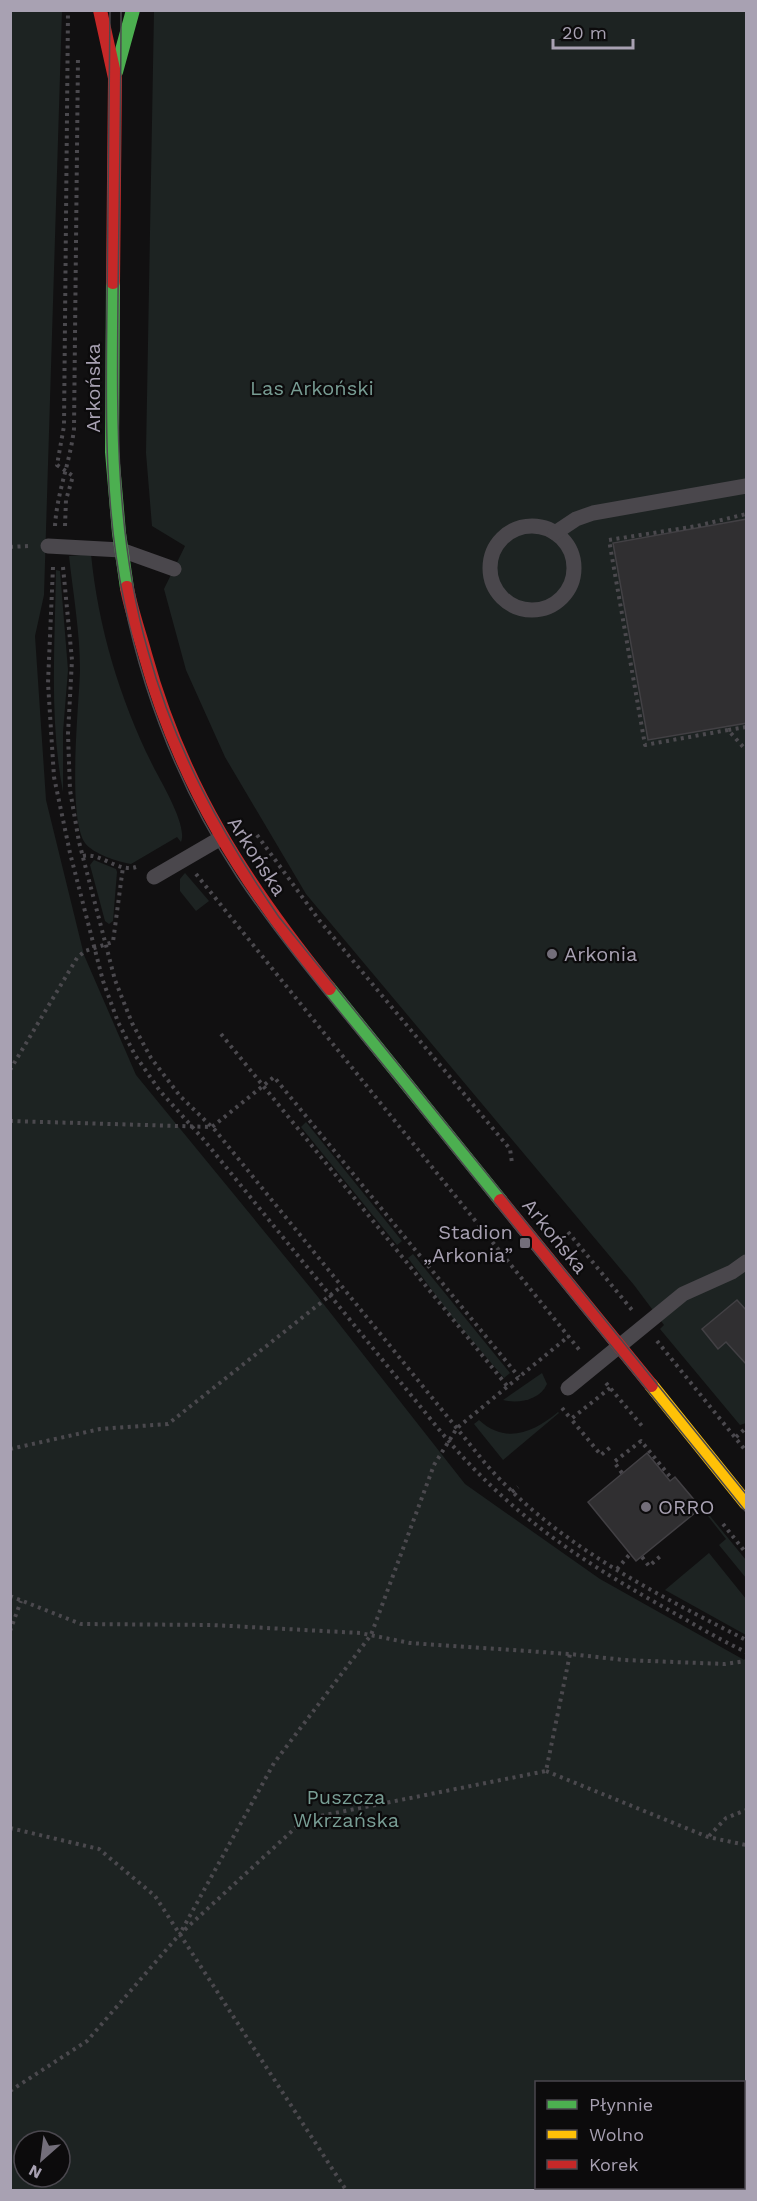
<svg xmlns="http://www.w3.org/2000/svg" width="757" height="2201" font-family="'Work Sans',sans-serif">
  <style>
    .green { fill: #1d2322; fill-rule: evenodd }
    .building { fill: #302f31; stroke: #424044; stroke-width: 1.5 }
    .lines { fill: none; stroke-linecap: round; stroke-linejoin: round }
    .path { stroke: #4b494e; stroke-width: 4; stroke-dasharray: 3 4.5; stroke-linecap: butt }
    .lane { stroke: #4a474c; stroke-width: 15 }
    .fast { stroke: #4caf50; stroke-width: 14 }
    .slow { stroke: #ffc107; stroke-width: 14 }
    .jam { stroke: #c62828; stroke-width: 14 }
    .tram { stroke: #4b494e; stroke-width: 1.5 }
    .poi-dot { fill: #736e7a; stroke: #0c0b0c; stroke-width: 2 }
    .labels { text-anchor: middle; stroke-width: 4.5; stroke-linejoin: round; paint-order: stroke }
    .street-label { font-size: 20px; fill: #a8a1b2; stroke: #0c0b0c }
    .park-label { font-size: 20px; fill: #789d94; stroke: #0c0b0c }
    .poi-label { font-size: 20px; fill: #a8a1b2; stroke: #0c0b0c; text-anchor: start }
  </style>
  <rect width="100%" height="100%" fill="#111011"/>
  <g class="green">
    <path d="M62,10L44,595L35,636L46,800L84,955L136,1075L318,1297L465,1484L600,1579L746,1661V2190H11L10,11ZM536,2082H744V2188H536ZM24,2141H60V2177H24Z"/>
    <path d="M154,11H746V1423L740,1425L660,1329L664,1325L634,1285L306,894L225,757L186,670L164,589L185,546L152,526L146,453Z"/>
    <path d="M91,554C98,627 120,700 153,766C161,782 188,826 181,842L177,837L131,864C119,862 93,854 85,843C67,816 79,706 80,670C80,632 73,593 69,556Z"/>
    <path d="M56,570L60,571L68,670L63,732V792C49,719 55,644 56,570Z"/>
    <path d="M94,860L116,869L117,872L113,921L109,924L105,921L90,865Z"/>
    <path d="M185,873L209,901L196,911L180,891V879Z"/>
    <path d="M306,1122L402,1241L397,1245L301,1127Z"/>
    <path d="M413,1254L510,1373L504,1378L453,1318L408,1258Z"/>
    <path d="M542,1373L547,1384C540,1400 518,1404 503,1400Z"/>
    <path d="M558,1412L559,1413L503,1460L474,1424L479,1420C506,1445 534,1432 558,1412Z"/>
    <path d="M701,1505L746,1560V1578L719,1545L726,1539L700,1506Z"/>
    <path d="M709,1553L746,1599V1635L665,1590Z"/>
  </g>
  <g class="building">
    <path d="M747,519V723L648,740L613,543Z"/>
    <path d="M737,1300L747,1311V1365L726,1342L718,1349L702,1329Z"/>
    <path d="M647,1453L670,1481L675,1477L701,1508L636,1561L588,1502Z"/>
  </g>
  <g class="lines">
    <g class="path">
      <path d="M55,526C57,492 70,463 74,429L78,56"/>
      <path d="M65,526L66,500L73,476L57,465L64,426L68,11"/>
      <path d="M10,547L29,546"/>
      <path d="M53,567L48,683L54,777L70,853L103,981L118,1022L135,1055L160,1091L204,1140L441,1432C507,1511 570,1554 658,1604C687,1620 716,1638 746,1652"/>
      <path d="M63,567L72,660L68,734L70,790L79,842L115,980L132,1023L151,1058L180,1096L215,1130L485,1463C555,1544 653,1592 746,1640"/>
      <path d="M746,727L728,730L746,750"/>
      <path d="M728,730L645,745L609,540L697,526L746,514"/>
      <path d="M257,835L319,920L510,1149L512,1163"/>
      <path d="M83,856C101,852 118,873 136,867"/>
      <path d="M196,874L581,1352"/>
      <path d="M221,1034L508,1387"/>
      <path d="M10,1070L77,958L85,951L113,942L123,867"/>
      <path d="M10,1121L212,1127L274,1077L519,1377"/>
      <path d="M568,1232L632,1310"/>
      <path d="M657,1341L746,1451"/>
      <path d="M606,1383L642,1426"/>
      <path d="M610,1388L571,1419L601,1455L613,1445"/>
      <path d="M562,1408L571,1419"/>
      <path d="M736,1437L746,1428"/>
      <path d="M10,1449L100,1429L168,1424L342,1286"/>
      <path d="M622,1473L614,1462L641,1441L672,1479"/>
      <path d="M512,1492L518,1487"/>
      <path d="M723,1524L746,1553"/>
      <path d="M642,1557L649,1566L663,1554"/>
      <path d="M617,1569L630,1554"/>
      <path d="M10,1596L81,1624L212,1625L360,1633L410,1643L570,1654L624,1660L725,1664L746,1661"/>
      <path d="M10,1631L21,1601"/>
      <path d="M546,1771L708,1837L746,1845"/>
      <path d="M10,1828L99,1849L155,1896L346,2190"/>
      <path d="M709,1836L726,1818L746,1810"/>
      <path d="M182,1930L274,1763L371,1635L434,1465L457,1428L569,1336"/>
      <path d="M10,2091L87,2041L179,1935L305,1819L546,1771L570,1654"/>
    </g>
    <g class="lane">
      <circle cx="532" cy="568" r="42"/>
      <path d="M555,533L576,519L593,513L746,486"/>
      <path d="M48,546L121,550L174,569"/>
      <path d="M154,877L221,838"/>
      <path d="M568,1388L683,1294L732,1272L746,1262"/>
    </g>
    <g class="fast">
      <path d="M116,72L133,10"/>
      <path d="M113,282L112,452L119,533L127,588"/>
      <path d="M329,988L501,1201"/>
    </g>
    <path class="slow" d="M651,1385L746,1503"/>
    <g class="jam">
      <path d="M100,10L115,78L113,282"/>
      <path d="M127,588C131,610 139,632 145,654C181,785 244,883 329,988"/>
      <path d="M501,1201L651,1385"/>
    </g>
    <g class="tram">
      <path d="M110,10C109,108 108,205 107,302C106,402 103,502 124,601C144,699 182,793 237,877C288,953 349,1022 406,1093C518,1234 634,1372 746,1512"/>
      <path d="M121,10C121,107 119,203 118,299C117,418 115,536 148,651C175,749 222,834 279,917L746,1494"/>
    </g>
  </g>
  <g class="poi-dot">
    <circle cx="552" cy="954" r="6"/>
    <rect x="519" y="1237" width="12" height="12" rx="3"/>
    <circle cx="646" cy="1507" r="6"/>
  </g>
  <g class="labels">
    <g class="street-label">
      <text transform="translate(93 388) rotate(-90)" y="7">Arkońska</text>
      <text transform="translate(257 856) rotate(57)" y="7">Arkońska</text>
      <text transform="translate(555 1236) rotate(51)" y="7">Arkońska</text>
    </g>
    <g class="park-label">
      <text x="312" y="395">Las Arkoński</text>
      <text x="346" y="1804">Puszcza<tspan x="346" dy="23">Wkrzańska</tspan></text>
    </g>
    <g class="poi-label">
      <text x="564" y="961">Arkonia</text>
      <text x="513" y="1239" text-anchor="end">Stadion<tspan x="513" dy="23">„Arkonia”</tspan></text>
      <text x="658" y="1514">ORRO</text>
    </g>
  </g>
  <rect width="757" height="2201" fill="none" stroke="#a8a1b2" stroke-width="24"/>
  <rect x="535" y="2081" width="210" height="108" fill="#0c0b0c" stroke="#4a474e" stroke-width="1.5"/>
  <rect x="547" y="2100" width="30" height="9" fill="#4caf50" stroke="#4a474e" stroke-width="1.5"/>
  <text x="589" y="2111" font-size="18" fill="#a8a1b2">Płynnie</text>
  <rect x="547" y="2130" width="30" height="9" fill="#ffc107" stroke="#4a474e" stroke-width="1.5"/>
  <text x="589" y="2141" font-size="18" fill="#a8a1b2">Wolno</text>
  <rect x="547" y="2160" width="30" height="9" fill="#c62828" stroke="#4a474e" stroke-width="1.5"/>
  <text x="589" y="2171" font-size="18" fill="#a8a1b2">Korek</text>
  <g transform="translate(42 2159) rotate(208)"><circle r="28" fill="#0c0b0c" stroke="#4a474e" stroke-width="1.5"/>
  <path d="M0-4.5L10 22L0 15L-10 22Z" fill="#736e7a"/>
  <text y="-9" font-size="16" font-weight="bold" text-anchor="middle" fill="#a8a1b2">N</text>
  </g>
  <path d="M553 39v9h80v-9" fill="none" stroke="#a8a1b2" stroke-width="3"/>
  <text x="562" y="39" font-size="18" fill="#a8a1b2" stroke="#0c0b0c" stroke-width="4.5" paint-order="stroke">20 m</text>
</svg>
